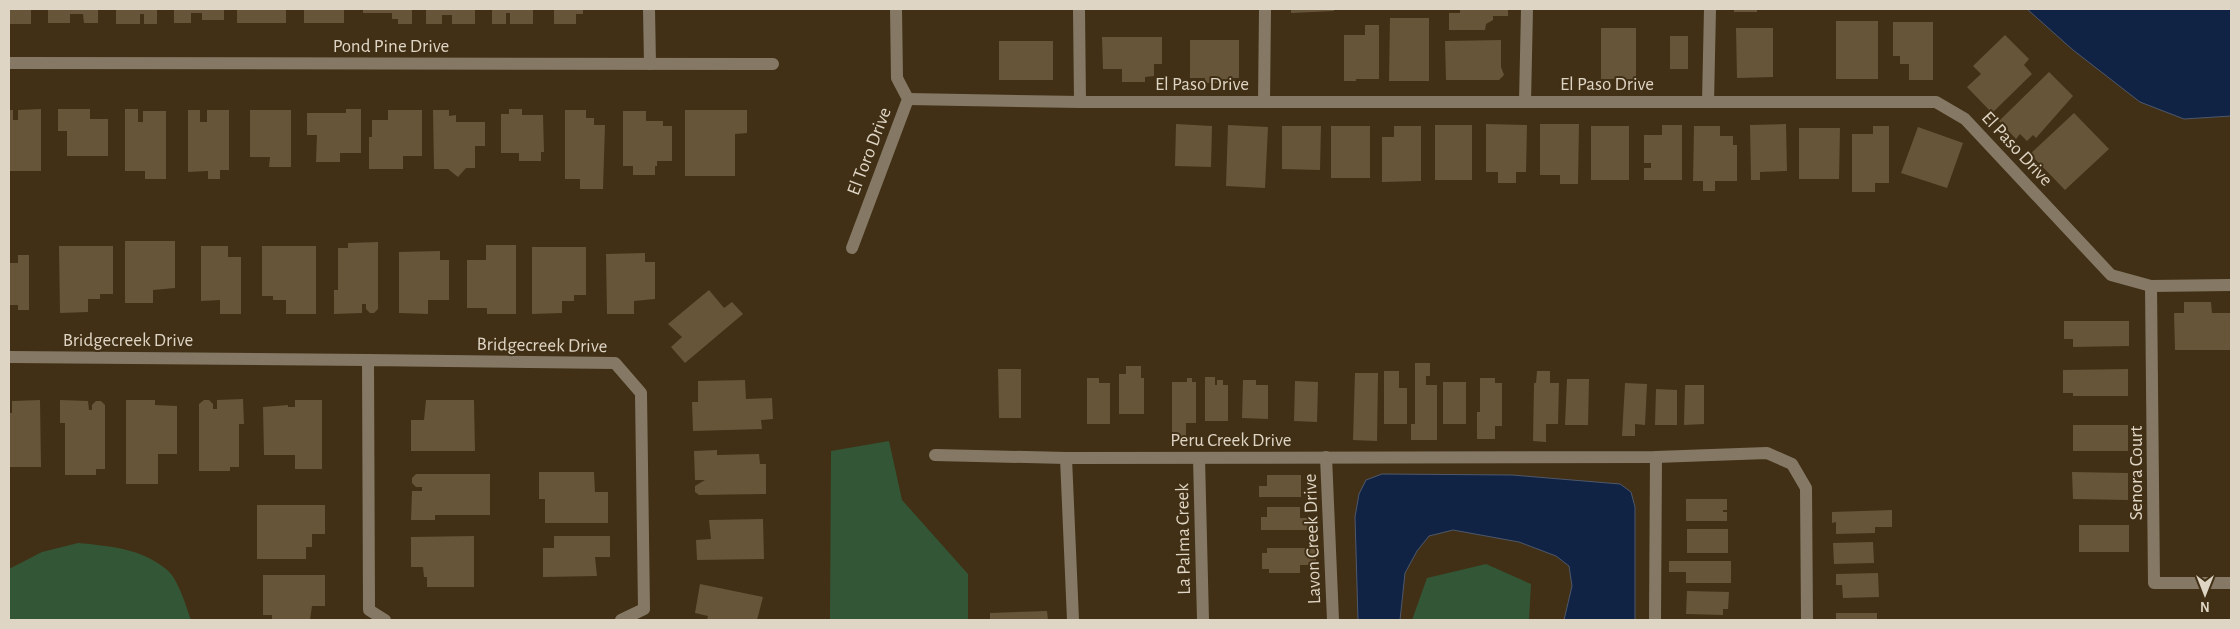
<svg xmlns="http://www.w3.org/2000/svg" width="2240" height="629" font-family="'Alegreya Sans',sans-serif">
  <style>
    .green { fill: #335636 }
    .water { fill: #102345; stroke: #4e586b }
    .building { fill: #665539 }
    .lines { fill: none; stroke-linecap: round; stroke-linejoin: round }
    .minor { stroke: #857966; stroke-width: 12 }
    .labels { text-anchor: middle; stroke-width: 4; stroke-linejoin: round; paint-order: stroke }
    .street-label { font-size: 19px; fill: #dfd5c5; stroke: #413015 }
  </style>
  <rect width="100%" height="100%" fill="#413015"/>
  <g class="green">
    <path d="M889,441L902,500L968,574V620H830L831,451Z"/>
    <path d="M78,543C109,546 140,548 166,569C178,578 186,606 191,620H9V569L42,552Z"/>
    <path d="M1486,564L1531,584L1529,620H1412L1427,578Z"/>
  </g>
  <g class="water">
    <path d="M2027,9H2231V116L2184,119L2140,102L2073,50Z"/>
    <path d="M1382,474L1512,475L1620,484L1631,492L1635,507V620H1564L1572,586L1569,566L1556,556L1519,542L1453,530L1429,536L1417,551L1405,573L1400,620H1358L1355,517L1359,494L1366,480Z"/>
  </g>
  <g class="building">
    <rect x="9" y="9" width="22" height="15"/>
    <path d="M48,9H98V23H84L83,14H70V23H48Z"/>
    <path d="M116,9H157V24H144V14H140V24H116Z"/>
    <path d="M174,9H224V20H202V13H191V23H174Z"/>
    <rect x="237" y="9" width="49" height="14"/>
    <rect x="304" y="9" width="40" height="14"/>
    <path d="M363,9H412V24H398V19H392V13H363Z"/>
    <path d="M426,9H475V24H452V15H442V24H426Z"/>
    <path d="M492,9H533V24H510V13H506V24H492Z"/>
    <path d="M554,9H583V14H576V24H554Z"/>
    <path d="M1291,9H1334V11L1291,13Z"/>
    <path d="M1460,9H1508V16H1493V20L1486,24L1485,30H1449V13H1460Z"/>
    <rect x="1734" y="9" width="23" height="3"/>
    <path d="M1390,18H1429V81H1389Z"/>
    <rect x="1836" y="21" width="42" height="58"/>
    <path d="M1893,22H1933V80H1909V64H1900V56H1893Z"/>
    <path d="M1365,25H1379V79H1356V81H1344V35H1365Z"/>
    <rect x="1601" y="28" width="35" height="51"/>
    <path d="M1736,28H1773V77L1737,78Z"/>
    <path d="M2005,35L2029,59L2024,65L2032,74L1992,113L1967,87L1981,74L1973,66Z"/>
    <rect x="1670" y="36" width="18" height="33"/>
    <path d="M1102,37H1162V64H1154V76L1145,77V82H1122V69H1103Z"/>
    <path d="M1190,40H1239V78H1229V83H1205V78H1190Z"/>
    <path d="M1501,40V67L1504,75L1499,80H1446L1445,41Z"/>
    <rect x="999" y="41" width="54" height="39"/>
    <path d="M2049,72L2073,96L2036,138L2033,135L2027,141L2020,134L2016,139L1999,121Z"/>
    <path d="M41,109V171H9V110H13V120H18V110Z"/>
    <path d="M58,109H90V119H108V156H67V131H58Z"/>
    <path d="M125,109H138V122H143V111H166V179H145V171H125Z"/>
    <path d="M346,109H361V153H340V162H316L317,135H307V113H346Z"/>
    <path d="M509,109H522V115H543L544,152H541V161H519V153H501V114H509Z"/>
    <path d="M188,110H200V122H207V110H229V170H220V179H208V171L188,172Z"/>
    <path d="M250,110H291V167H269L270,157H250Z"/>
    <path d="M388,110H422V156H403V169H369V137H372V120H388Z"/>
    <path d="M433,110H449V116L456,115V122H485V146H475V168H466L458,177L448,169H434Z"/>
    <path d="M565,110H586V118H594V125H605L603,189H580V179H565Z"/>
    <path d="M685,110H747V133L735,134V176H685Z"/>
    <path d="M623,111H646V121H663V126H672V161H657V166H655V175H633V166H623Z"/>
    <path d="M2074,113L2109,149L2065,190L2030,154Z"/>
    <path d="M1176,124L1212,126L1211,167L1175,166Z"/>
    <path d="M1486,124L1527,125L1526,172H1516V183H1498V172H1486Z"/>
    <path d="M1540,124H1579L1578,184H1560V175H1540Z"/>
    <path d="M1786,124L1787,171L1760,172V180H1751L1750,125Z"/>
    <path d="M1228,125L1268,127L1265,188L1226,186Z"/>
    <rect x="1435" y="125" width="37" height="55"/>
    <path d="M1662,125H1682V180H1644V168H1651V163H1644V135H1662Z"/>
    <path d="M1282,126H1321L1320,170L1282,169Z"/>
    <rect x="1331" y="126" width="39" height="52"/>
    <path d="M1394,126H1421V181L1382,182V137H1394Z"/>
    <rect x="1591" y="126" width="38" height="54"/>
    <path d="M1694,126H1720V136H1733V145H1737V181H1715V191H1703V181H1693Z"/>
    <path d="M1873,126H1889V183H1875V192H1852V134H1873Z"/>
    <path d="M1918,127L1963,143L1947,188L1901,173Z"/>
    <path d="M1799,128H1840L1839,179H1799Z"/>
    <path d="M125,241H175V288L153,290V303H125Z"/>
    <path d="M378,242V309L374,313H370L366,309V304H362V313L334,314V290H338V248H348V243Z"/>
    <path d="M486,245H516V314H487V308H467V260H486Z"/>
    <path d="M59,246H113V294H100V299H88V312L60,313Z"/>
    <path d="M201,246H228V257H241V314H220V300L201,301Z"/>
    <path d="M262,246H316V314H286V300H273V296H262Z"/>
    <path d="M532,247H586V295H574V301H562V313L532,314Z"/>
    <path d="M440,251V260H449V300H428V314L399,313V252Z"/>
    <path d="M645,253V262H655V299L634,301V314H607L606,254Z"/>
    <path d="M18,255H29V310H18V305H9V263H18Z"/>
    <path d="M709,290L724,308L732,302L743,314L685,363L671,347L682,337L668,324Z"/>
    <path d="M2184,302H2211L2212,313H2231V350H2175L2174,313H2184Z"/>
    <path d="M2064,321H2129V346L2073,347V339H2064Z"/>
    <path d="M1415,363H1430V376H1426V385H1437V440H1411V424H1415Z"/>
    <path d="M1126,366H1141V378H1144V414H1119V374H1126Z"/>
    <path d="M998,369H1021V418H999Z"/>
    <path d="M2128,369V396H2073V393H2063V370Z"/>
    <path d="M1384,371H1399V388H1407V424H1384Z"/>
    <path d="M1537,371H1550V383H1559L1558,424H1546V442L1533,441L1534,383H1536Z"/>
    <path d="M1355,373H1378L1377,441L1353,440Z"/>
    <path d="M1205,377H1215V385H1217V380H1223V385H1228V421H1205Z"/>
    <path d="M1087,378H1099V383H1110V424H1087Z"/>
    <path d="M1187,378H1192V382H1196V423H1186V438H1172V382H1187Z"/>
    <path d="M1480,378H1495V383H1502V426H1495V439H1477V412H1480Z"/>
    <path d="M1567,379H1589L1588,425H1565Z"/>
    <path d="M745,380L746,399L772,398L773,419L761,420L762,429L693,431L692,402H698V381Z"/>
    <path d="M1243,380H1256V385H1268V419L1242,418Z"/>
    <path d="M1295,381L1318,382L1317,422L1294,421Z"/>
    <rect x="1443" y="382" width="23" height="42"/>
    <path d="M1625,383L1647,384L1645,425L1635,424V436H1622Z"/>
    <path d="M1685,385H1704V424L1684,425Z"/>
    <path d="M1656,389L1677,390V425H1655Z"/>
    <path d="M243,399L244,424H239V467H230V471H199V404L204,400H209L213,404V409H217V400Z"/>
    <path d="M40,400L41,467H9V413H12V401Z"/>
    <path d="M60,400L88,401L89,410H92V405L96,401H101L105,405V469H96V475H65V423H60Z"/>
    <path d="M126,400H155V405L177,406V454H158V484H126Z"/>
    <path d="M295,400H322V469H295V455H264L263,407L288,405V407H295Z"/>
    <path d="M426,400H474L475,451H411V420H424Z"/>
    <rect x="2073" y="425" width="55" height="26"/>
    <path d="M717,450V455L759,454L760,464H766V494L699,495L695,492V486L705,480H695L694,451Z"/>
    <path d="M539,472H594L595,492H608V523H545V499H539Z"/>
    <path d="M2072,472L2128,473V500L2073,499Z"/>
    <path d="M416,474H490V515H435V520H411L412,491H422V487H416L412,483V478Z"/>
    <path d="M1267,475H1301V497H1259V486H1267Z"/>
    <path d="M1686,499H1727V510H1723V512H1727V521H1686Z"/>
    <path d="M257,505H325V534H312V547H306V559H257Z"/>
    <path d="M1267,507H1300V518H1316V530H1261V517H1267Z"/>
    <path d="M1892,510V527H1875V533L1836,534V522L1832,523V512Z"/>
    <path d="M763,519L764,559L697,560L696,540L711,539L709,520Z"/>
    <rect x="2079" y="525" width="50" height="27"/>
    <rect x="1687" y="529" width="41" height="24"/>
    <path d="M474,536V587H427V577H424L423,567H411V537Z"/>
    <path d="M554,536H610V557H595L597,576L543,577V548H554Z"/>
    <path d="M1873,542L1874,563L1834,564L1833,543Z"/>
    <path d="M1267,548H1316V565H1300V573H1269V569H1262V553H1267Z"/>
    <path d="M1669,561H1731V583H1686V572H1669Z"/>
    <path d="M1878,573L1879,597L1843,598L1842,585H1836V574Z"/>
    <path d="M263,575H325V606H312L310,620H272V615H263Z"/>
    <path d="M700,584L763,597L757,620H707L708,616L695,613Z"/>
    <path d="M1687,591L1729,592L1728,609H1723V615L1686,614Z"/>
    <path d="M1047,611L1048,620H990V613Z"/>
    <rect x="1836" y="613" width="41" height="7"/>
  </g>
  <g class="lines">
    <g class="minor">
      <path d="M649,9L650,64"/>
      <path d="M1079,9L1080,102"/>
      <path d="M9,63L773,64"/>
      <path d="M908,99L1080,102H1936L1965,119L2111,275L2151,286L2231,285"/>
      <path d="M1264,102L1265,9"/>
      <path d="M1525,102L1527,9"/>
      <path d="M1708,102L1710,9"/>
      <path d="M852,248L908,99L897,78L896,9"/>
      <path d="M2151,286L2154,583H2231"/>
      <path d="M9,357L368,360"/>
      <path d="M935,455L1066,458L1656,457L1767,453L1792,464L1806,488L1807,620"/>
      <path d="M1326,457L1333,620"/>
      <path d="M1066,458L1073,620"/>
      <path d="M1199,458L1203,620"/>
      <path d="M385,620L369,610L368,360L615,363L641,393L644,609L621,620"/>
      <path d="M1655,620L1656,457"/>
    </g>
  </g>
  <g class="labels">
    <g class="street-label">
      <text x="391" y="52">Pond Pine Drive</text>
      <text x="1202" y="90">El Paso Drive</text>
      <text x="1607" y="90">El Paso Drive</text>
      <text transform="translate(2018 148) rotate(47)" y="7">El Paso Drive</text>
      <text transform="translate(868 151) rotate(-69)" y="7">El Toro Drive</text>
      <text x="128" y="346">Bridgecreek Drive</text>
      <text transform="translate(542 344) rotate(1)" y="7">Bridgecreek Drive</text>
      <text x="1231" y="446">Peru Creek Drive</text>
      <text transform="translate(2135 473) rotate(-90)" y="7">Senora Court</text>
      <text transform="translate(1182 539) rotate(-91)" y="7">La Palma Creek</text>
      <text transform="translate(1311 539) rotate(-92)" y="7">Lavon Creek Drive</text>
    </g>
  </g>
  <rect width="2240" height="629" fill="none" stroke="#dfd5c5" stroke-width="20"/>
  <g transform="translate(2205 594) rotate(180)" stroke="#413015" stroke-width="4" paint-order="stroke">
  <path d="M0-4L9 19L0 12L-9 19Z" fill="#dfd5c5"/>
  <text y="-8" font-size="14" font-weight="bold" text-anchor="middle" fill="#dfd5c5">N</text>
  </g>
</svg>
